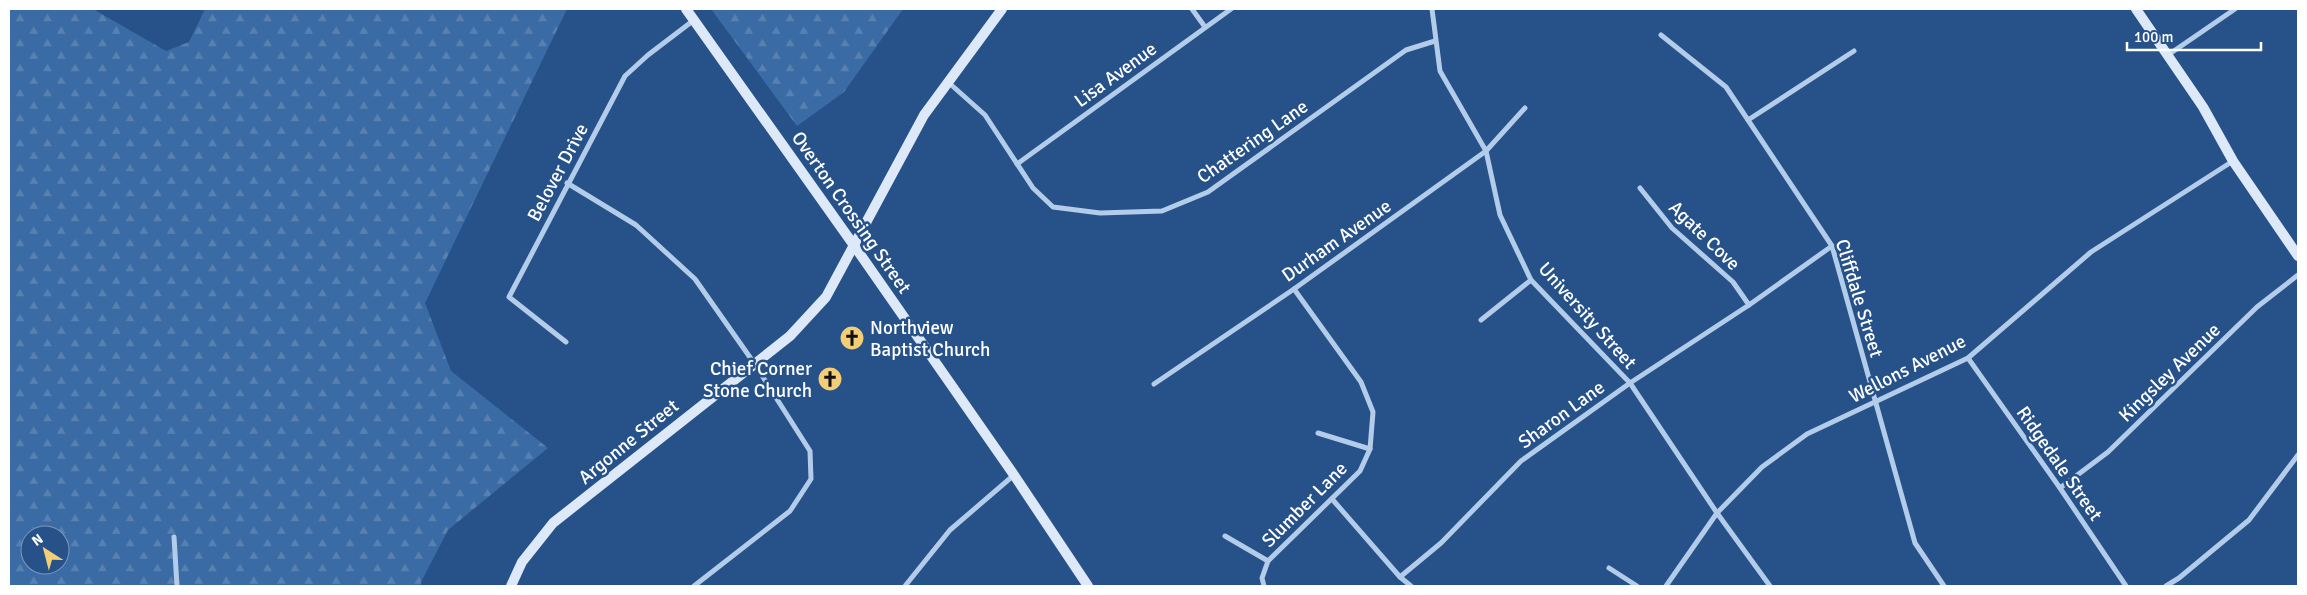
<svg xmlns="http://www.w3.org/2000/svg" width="2307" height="595" font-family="Signika,sans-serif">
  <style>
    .forest { fill: url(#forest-firs); fill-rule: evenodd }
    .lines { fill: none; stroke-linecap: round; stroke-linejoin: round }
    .street { stroke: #b2cce9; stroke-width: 5 }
    .secondary { stroke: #dde9f8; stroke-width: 10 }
    .labels { text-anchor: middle; stroke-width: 5; stroke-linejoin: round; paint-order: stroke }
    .street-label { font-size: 19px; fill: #fff; stroke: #265289 }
    .poi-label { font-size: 19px; fill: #fff; stroke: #265289; text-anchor: start }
  </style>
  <defs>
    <pattern id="forest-firs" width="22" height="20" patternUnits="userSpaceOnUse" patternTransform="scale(1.25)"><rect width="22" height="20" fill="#3a6ba5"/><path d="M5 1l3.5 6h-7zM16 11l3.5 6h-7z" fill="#5881b2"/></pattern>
  </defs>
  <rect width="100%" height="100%" fill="#265289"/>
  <g class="forest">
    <path d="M9,9H93L166,51L189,42L205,9H567L425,303L451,371L548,448L448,530L421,582V586H9ZM30,535H60V565H30Z"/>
    <path d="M711,9H903L844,92L797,126Z"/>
  </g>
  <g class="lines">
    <g class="street">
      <path d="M1192,9L1205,27"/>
      <path d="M1432,9L1440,71L1486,151L1500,215L1531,280L1630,383L1717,513L1770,586"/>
      <path d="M1661,35L1726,87L1832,246L1915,543L1944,586"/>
      <path d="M2168,55L2235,9"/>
      <path d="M948,82L985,115L1033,188L1053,207L1100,213L1162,211L1208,192L1406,50L1435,41"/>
      <path d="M1748,120L1854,51"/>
      <path d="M1017,164L1231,9"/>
      <path d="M567,183L636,225L695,279L754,363L810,451L811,479L790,511L694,586"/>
      <path d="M1640,188L1672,228L1733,282L1749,305"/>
      <path d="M1481,320L1531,280"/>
      <path d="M566,342L509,297L625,76L648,55L694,20"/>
      <path d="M1968,358L2060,488L2126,586"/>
      <path d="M1154,384L1294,289L1486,151L1525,108"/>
      <path d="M1318,433L1370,449"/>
      <path d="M2060,488L2108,452L2257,307L2298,275"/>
      <path d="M1332,499L1400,577L1411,586"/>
      <path d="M1225,536L1268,561"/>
      <path d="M174,537L177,586"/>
      <path d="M1609,568L1637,586"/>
      <path d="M1400,577L1441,543L1521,461L1630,383L1749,305L1832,246"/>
      <path d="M905,586L950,530L1014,475"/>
      <path d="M1264,586L1262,578L1268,561L1360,471L1370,449L1373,412L1361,382L1294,289"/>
      <path d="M1666,586L1717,513L1762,467L1807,434L1968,358L2091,252L2233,161"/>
      <path d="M2166,586L2179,578L2249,520L2298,455"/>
    </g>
    <g class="secondary">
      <path d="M686,9L853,244L1014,475L1088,586"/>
      <path d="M2136,9L2203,107L2233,161L2298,256"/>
      <path d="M511,586L522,562L553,523L790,336L826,297L924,115L1002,9"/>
    </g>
  </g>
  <defs>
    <symbol id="church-disc" viewBox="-11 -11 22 22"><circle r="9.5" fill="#f3ce77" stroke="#265289"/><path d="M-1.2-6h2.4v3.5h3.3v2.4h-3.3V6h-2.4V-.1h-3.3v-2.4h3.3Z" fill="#111"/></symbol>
  </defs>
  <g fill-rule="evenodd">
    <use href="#church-disc" x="838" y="324" width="28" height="28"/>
    <use href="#church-disc" x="816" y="365" width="28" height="28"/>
  </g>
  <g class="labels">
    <g class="street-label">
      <text transform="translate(1115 74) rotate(-36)" y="7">Lisa Avenue</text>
      <text transform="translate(1252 141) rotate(-35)" y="7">Chattering Lane</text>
      <text transform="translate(557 172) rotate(-62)" y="7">Belover Drive</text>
      <text transform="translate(852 212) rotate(55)" y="7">Overton Crossing Street</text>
      <text transform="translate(1705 235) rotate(44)" y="7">Agate Cove</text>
      <text transform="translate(1336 240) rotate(-35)" y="7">Durham Avenue</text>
      <text transform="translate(1860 298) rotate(73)" y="7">Cliffdale Street</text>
      <text transform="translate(1588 315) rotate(48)" y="7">University Street</text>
      <text transform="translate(1907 368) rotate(-27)" y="7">Wellons Avenue</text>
      <text transform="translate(2169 372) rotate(-44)" y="7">Kingsley Avenue</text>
      <text transform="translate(1561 414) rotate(-36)" y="7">Sharon Lane</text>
      <text transform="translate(628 441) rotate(-39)" y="7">Argonne Street</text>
      <text transform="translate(2060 463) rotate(55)" y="7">Ridgedale Street</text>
      <text transform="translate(1304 504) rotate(-45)" y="7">Slumber Lane</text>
    </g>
    <g class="poi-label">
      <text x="870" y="334">Northview<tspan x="870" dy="22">Baptist Church</tspan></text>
      <text x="812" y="375" text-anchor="end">Chief Corner<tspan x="812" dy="22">Stone Church</tspan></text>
    </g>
  </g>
  <rect width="2307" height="595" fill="none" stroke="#ffffff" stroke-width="20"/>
  <g transform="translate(45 550) rotate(324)"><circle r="24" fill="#265289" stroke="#7d97b8"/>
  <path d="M0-4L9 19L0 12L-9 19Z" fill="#f3ce77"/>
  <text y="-8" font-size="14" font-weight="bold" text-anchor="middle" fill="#ffffff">N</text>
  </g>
  <path d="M2127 42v8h134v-8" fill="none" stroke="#ffffff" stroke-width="2.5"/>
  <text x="2134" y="42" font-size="15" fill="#ffffff" stroke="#265289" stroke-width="4" paint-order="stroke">100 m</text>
</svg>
